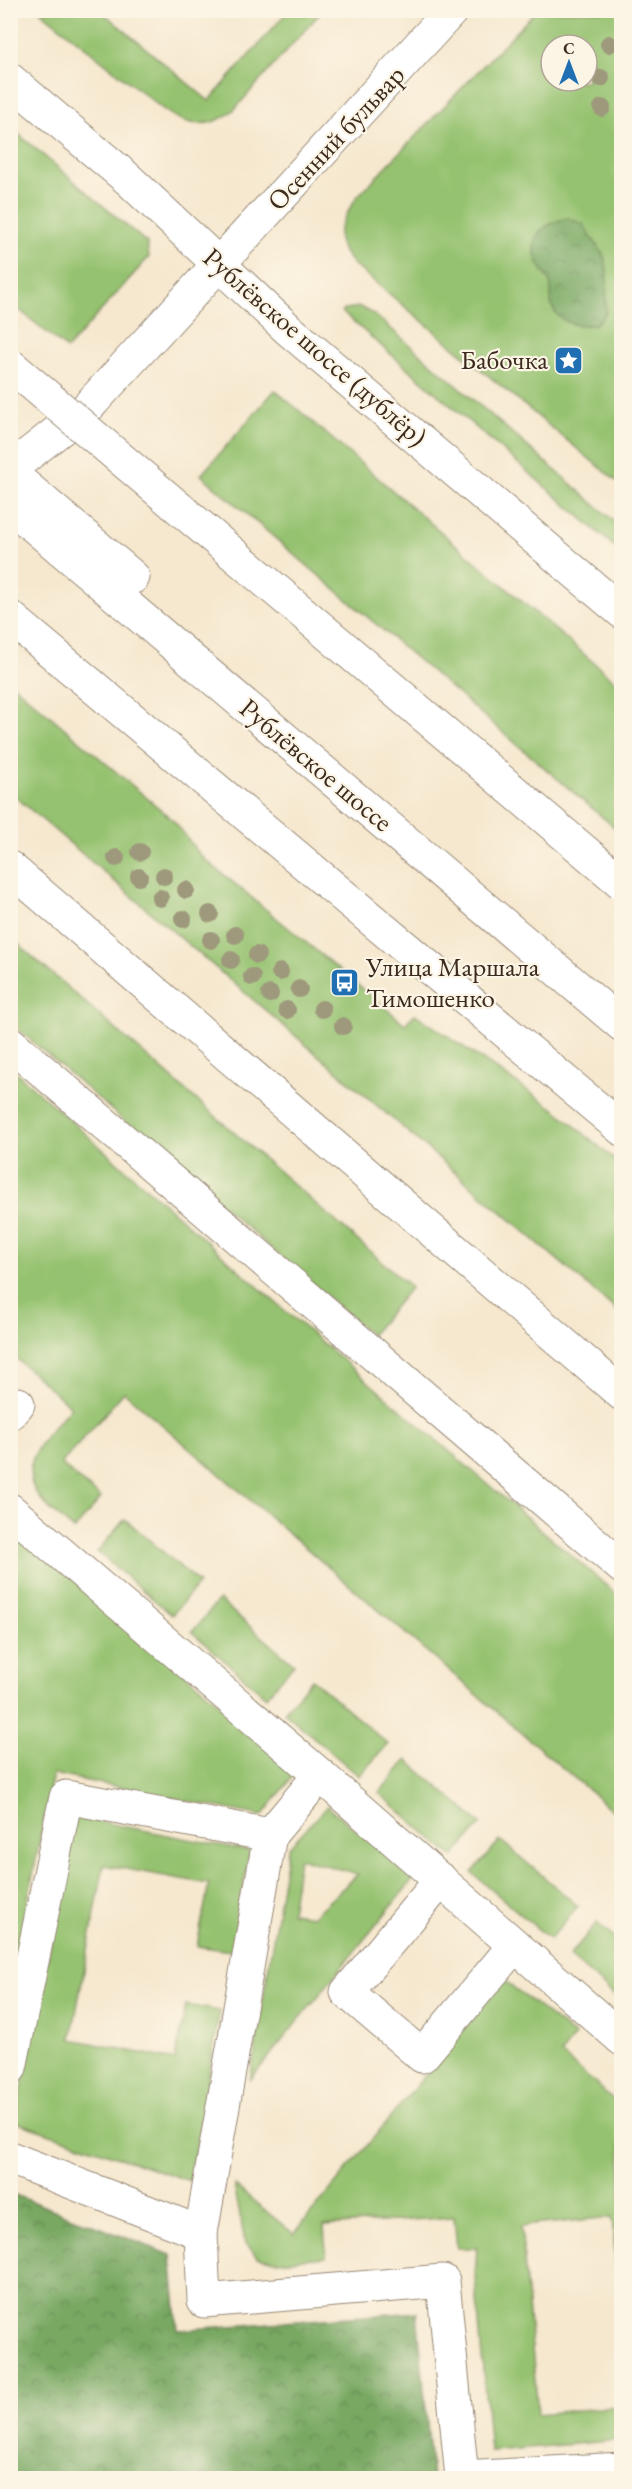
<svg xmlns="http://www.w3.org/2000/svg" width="632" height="2489" font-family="'EB Garamond',serif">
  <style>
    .green { fill: #95c270; stroke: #687647; stroke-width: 1.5; fill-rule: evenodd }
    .forest { fill: url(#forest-crowns); stroke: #5a6940; stroke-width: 1.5 }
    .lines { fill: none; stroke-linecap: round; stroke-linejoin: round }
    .minor-casing { stroke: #988976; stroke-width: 35 }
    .major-casing { stroke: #988976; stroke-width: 35 }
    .minor { stroke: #fff; stroke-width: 33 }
    .major { stroke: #fff; stroke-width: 33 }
    .major-bridge-casing { stroke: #988976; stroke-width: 35; stroke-linecap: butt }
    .major-bridge { stroke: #fff; stroke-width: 33 }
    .tree { fill: #9e997b }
    .labels { text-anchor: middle; stroke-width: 4.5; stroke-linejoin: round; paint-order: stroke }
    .street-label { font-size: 27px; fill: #3b2a1e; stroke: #fcf5e5 }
    .poi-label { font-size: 27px; fill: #3b2a1e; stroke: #fcf5e5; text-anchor: end }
  </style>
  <defs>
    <pattern id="forest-crowns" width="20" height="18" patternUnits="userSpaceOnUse" patternTransform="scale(1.5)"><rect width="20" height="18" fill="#78a862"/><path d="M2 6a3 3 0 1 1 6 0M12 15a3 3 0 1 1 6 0" fill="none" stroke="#648950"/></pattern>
  </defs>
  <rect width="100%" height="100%" fill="#fcf5e5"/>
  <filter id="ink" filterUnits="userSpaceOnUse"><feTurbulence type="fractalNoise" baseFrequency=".0167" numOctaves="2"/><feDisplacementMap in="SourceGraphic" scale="12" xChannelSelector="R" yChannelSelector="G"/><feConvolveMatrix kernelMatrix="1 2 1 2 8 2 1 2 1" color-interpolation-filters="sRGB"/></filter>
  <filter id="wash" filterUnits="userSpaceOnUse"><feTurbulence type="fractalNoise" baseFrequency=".008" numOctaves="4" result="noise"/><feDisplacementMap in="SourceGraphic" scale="24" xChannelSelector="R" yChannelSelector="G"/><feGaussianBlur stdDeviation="1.35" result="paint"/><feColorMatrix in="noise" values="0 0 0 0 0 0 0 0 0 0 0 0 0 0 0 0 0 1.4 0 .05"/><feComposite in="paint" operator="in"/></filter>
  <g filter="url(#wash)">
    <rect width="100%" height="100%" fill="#f6e8cf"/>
    <g class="green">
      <path d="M40,11H101L209,101L288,11H322L234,110C211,129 188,128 164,110Z"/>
      <path d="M536,11H621V485L353,264C328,236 340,227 356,198ZM551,45H587V81H551Z"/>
      <path d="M10,127L147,243L149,257L67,349L11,303Z"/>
      <path d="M360,307L375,315L621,527V552L342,312L346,309Z"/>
      <path d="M275,390L621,686V833L201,475Z"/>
      <path d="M10,682L173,820L201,856L405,1024L415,1014L556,1110L621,1165V1314L11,793Z"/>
      <path d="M11,938L411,1287L371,1335L11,1023Z"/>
      <path d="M11,1068L283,1309L621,1598V1818L124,1392L61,1464L101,1498L74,1530C63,1520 49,1510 40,1498C12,1464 51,1431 71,1407L11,1354Z"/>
      <path d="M125,1519L199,1583L172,1615L97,1552Z"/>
      <path d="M11,1525L298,1770L262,1816L53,1774L11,1984Z"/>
      <path d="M219,1600L294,1664L266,1697L192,1632Z"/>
      <path d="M312,1679L388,1744L359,1776L284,1712Z"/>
      <path d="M407,1760L481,1824L453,1857L379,1793Z"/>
      <path d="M327,1806L414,1878L250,2080L288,1848ZM299,1858L358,1874L313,1916L291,1913Z"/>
      <path d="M76,1817L250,1851L231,1951L197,1946L209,1884L104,1865L71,2039L175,2060L186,2005L220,2011L190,2181L15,2122Z"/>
      <path d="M500,1840L578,1906L550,1939L472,1873Z"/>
      <path d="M597,1923L621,1944V2001L569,1956Z"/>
      <path d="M504,1980L575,2036L561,2054L621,2106V2290H618L612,2217L521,2226L538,2414L621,2406V2440L490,2451L475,2277L477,2248H457L454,2217L324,2226L326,2257L277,2261L257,2257L245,2242L234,2185L294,2234Z"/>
    </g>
    <g class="forest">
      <path d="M568,218L583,224L604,256L607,269L606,313L596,324C580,327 559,325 552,306C549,299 553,291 550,283C546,274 539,267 536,258C528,233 547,223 568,218Z"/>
      <path d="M10,2193L171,2255L178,2330L417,2312L432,2478H11Z"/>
    </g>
  </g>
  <g filter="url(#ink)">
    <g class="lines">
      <defs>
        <g id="minor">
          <path d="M10,469L85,410L452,10"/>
          <path d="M10,473L133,577"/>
          <path d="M10,868L622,1394"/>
          <path d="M10,1043L622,1567"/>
          <path d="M10,1413L18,1404"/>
          <path d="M10,1510L320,1775L622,2039"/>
          <path d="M270,1835L201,2233L204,2301L443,2281L462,2478L622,2469"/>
          <path d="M441,1880L347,1992L422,2056L514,1946"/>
          <path d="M10,2068L66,1797L270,1835L320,1775"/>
          <path d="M10,2158L201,2233"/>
        </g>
        <g id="major">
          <path d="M10,80L128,179L289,330L622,612"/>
          <path d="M10,506L622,1025"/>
          <path d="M10,617L622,1129"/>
        </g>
      </defs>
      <use href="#minor" class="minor-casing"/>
      <use href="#major" class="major-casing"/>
      <use href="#minor" class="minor"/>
      <use href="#major" class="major"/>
      <defs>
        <path id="major-bridge" d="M10,365L622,883"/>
      </defs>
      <use href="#major-bridge" class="major-bridge-casing"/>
      <use href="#major-bridge" class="major-bridge"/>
    </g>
    <g class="tree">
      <circle cx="609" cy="44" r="9"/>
      <circle cx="601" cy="78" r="9"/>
      <circle cx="602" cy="108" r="9"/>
      <circle cx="140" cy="852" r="9"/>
      <circle cx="116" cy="858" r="9"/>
      <circle cx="164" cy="876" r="9"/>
      <circle cx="139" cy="877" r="9"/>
      <circle cx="186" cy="890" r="9"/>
      <circle cx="160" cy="898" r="9"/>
      <circle cx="210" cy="914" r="9"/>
      <circle cx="183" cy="919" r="9"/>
      <circle cx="235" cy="935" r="9"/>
      <circle cx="211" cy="940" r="9"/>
      <circle cx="257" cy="955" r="9"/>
      <circle cx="231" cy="960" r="9"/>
      <circle cx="280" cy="972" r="9"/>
      <circle cx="252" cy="977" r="9"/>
      <circle cx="299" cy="989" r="9"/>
      <circle cx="270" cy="994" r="9"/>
      <circle cx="322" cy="1009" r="9"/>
      <circle cx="287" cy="1010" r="9"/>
      <circle cx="343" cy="1026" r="9"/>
    </g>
  </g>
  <defs>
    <symbol id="sight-square" viewBox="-11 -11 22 22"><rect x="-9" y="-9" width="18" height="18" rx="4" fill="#1f6fb2" stroke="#fcf5e5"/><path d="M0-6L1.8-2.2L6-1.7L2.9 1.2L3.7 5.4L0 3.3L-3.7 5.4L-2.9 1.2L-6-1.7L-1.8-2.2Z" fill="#fff"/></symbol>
    <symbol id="bus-square" viewBox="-11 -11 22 22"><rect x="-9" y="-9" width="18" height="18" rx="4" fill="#1f6fb2" stroke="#fcf5e5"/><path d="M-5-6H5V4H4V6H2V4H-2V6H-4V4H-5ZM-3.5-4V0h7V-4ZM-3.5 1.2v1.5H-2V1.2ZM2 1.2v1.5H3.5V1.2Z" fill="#fff"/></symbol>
  </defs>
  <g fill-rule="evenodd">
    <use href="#sight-square" x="552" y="344" width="33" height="33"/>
    <use href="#bus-square" x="328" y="966" width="33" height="33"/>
  </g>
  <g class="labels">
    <g class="street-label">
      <text transform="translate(336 138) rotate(-47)" y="9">Осенний бульвар</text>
      <text transform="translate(315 347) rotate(41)" y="9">Рублёвское шоссе (дублёр)</text>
      <text transform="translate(316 765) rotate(40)" y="9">Рублёвское шоссе</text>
    </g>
    <g class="poi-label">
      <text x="548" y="369">Бабочка</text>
      <text x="366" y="976" text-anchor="start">Улица Маршала<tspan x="366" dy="31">Тимошенко</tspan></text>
    </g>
  </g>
  <rect width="632" height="2489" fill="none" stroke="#fcf5e5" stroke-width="36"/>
  <g transform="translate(569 63)"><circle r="28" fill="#fcf5e5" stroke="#afa495" stroke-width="1.5"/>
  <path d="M0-4.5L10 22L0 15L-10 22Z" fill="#1f6fb2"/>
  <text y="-9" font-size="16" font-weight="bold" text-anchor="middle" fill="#3b2a1e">С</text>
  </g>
</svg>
